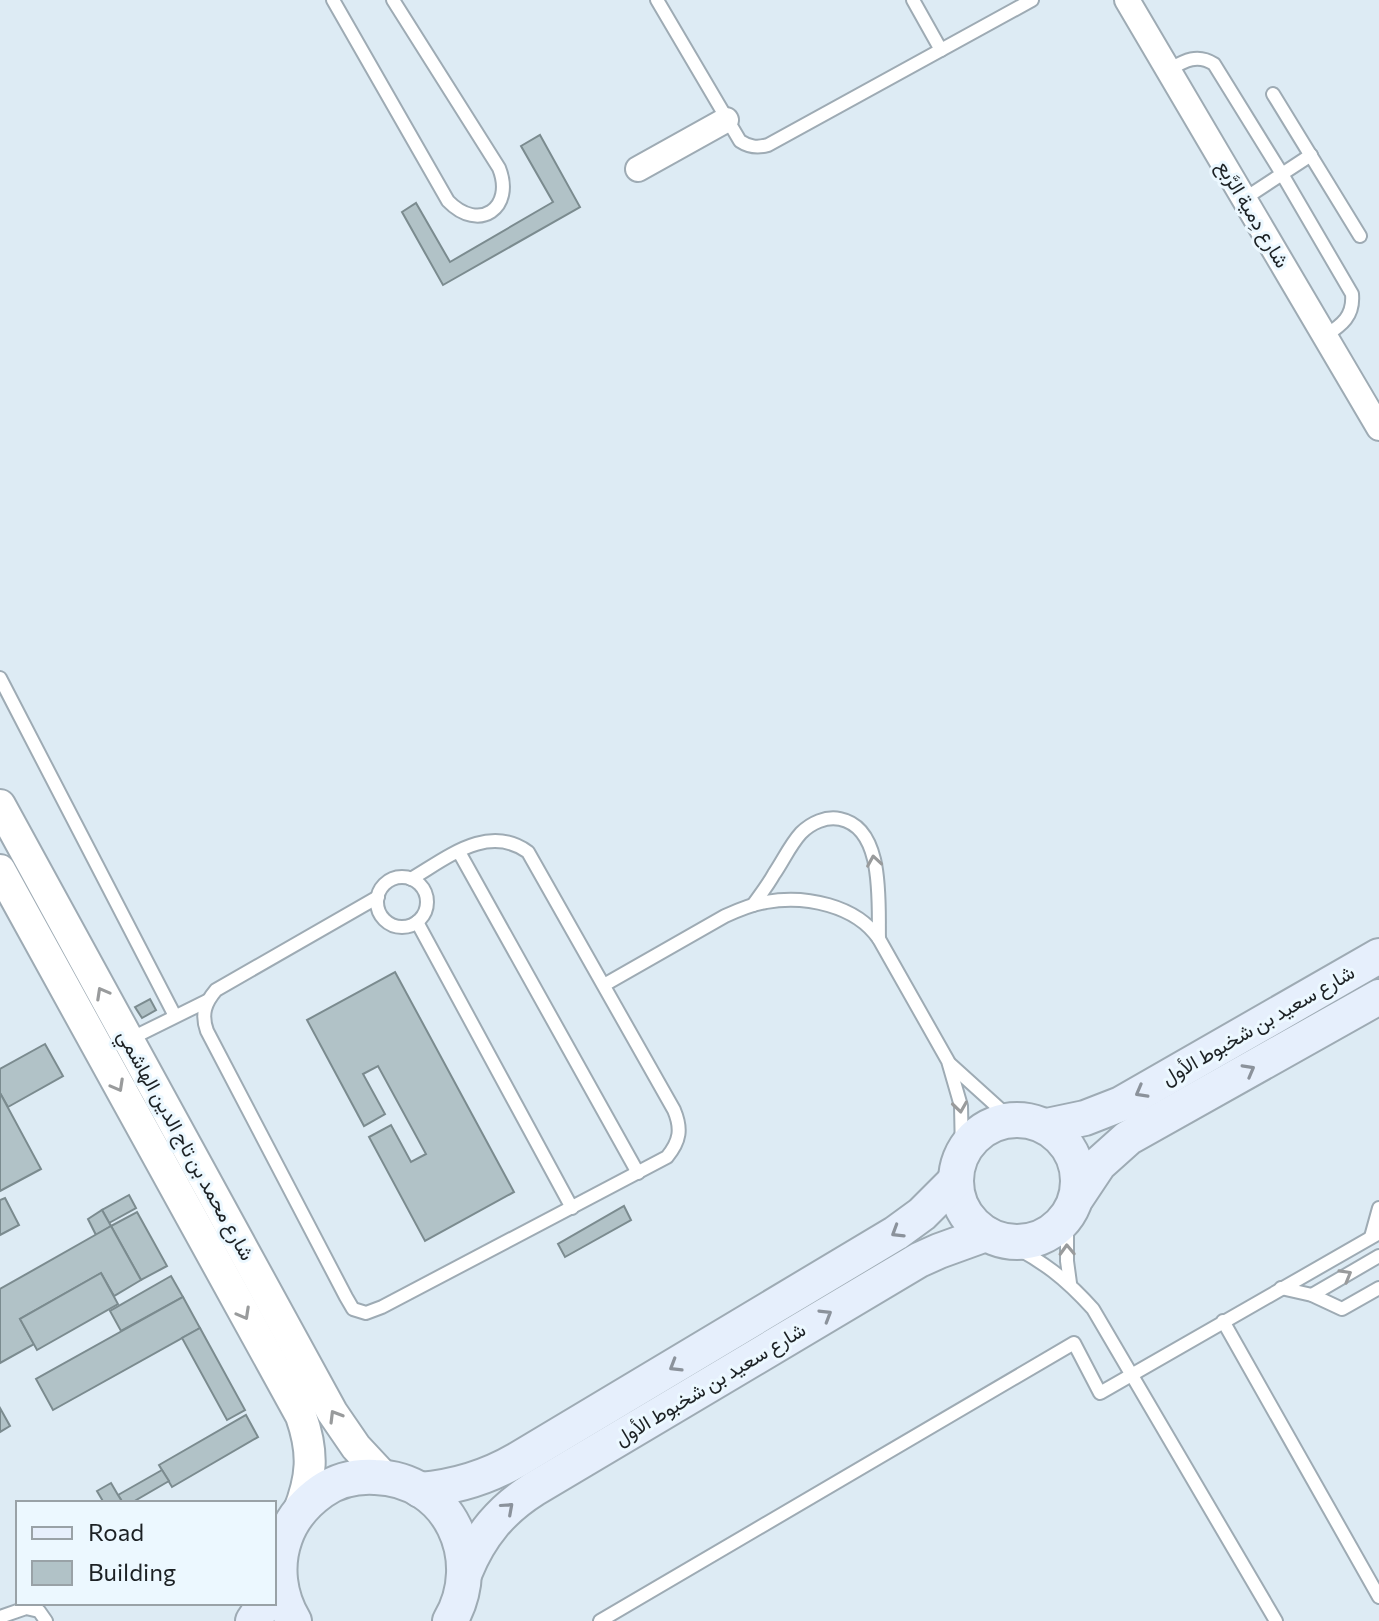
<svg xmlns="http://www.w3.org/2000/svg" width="1379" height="1621" font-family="Commissioner,Vazirmatn,sans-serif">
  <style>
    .building { fill: #b1c2c7; stroke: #7b8b8f; stroke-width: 2 }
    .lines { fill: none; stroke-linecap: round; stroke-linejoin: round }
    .service-casing { stroke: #9eabb4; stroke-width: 16 }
    .minor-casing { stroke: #9eabb4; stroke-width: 28 }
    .tertiary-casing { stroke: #9eabb4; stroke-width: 34 }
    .secondary-casing { stroke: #9eabb4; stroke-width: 38 }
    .service { stroke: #fff; stroke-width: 12 }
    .minor { stroke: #fff; stroke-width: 24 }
    .tertiary { stroke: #fff; stroke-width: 30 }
    .secondary { stroke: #e6effc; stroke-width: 34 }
    .oneway { stroke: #999b9c }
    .oneway2 { stroke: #8b929b }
    .labels { text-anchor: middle; stroke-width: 6; stroke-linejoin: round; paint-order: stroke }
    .street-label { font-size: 20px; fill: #1c2124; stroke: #ecf8ff }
  </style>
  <rect width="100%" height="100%" fill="#ddebf4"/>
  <g class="building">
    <path d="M540,135L580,207L443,285L402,212L416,203L450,262L553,202L521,146Z"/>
    <path d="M395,972L514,1192L425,1241L369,1137L391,1125L411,1162L426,1154L378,1066L363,1074L385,1114L364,1126L307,1020Z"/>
    <path d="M150,999L156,1010L142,1018L135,1007Z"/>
    <path d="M45,1044L63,1076L8,1107L0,1093V1069Z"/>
    <path d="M0,1093L41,1169L0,1191Z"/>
    <path d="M129,1195L136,1208L109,1223L102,1210Z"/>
    <path d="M5,1198L19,1225L0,1235V1200Z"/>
    <path d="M624,1206L631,1220L565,1257L558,1244Z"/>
    <path d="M102,1210L111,1226L96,1235L88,1219Z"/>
    <path d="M137,1212L167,1266L141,1280L111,1226Z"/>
    <path d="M111,1226L141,1280L114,1296L101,1273L20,1319L34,1344L0,1363V1289Z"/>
    <path d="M101,1273L118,1304L37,1350L20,1319Z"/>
    <path d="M171,1276L183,1297L121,1331L110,1311Z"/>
    <path d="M183,1297L200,1328L53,1410L36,1379Z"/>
    <path d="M200,1328L245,1410L227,1420L182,1338Z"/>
    <path d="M0,1408L10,1426L0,1432Z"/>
    <path d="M246,1415L258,1437L172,1487L159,1465Z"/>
    <path d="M162,1470L169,1481L131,1503H123L118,1495Z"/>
    <path d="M111,1483L118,1495L123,1503H104L97,1491Z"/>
  </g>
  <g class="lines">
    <defs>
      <g id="service">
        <path d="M333,0L448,201C479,233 515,208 499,168L393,0"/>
        <path d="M657,0L740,141C749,147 757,148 768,145L1032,0"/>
        <path d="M913,0L941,50"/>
        <path d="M1168,70C1184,61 1197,53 1214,64L1282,174L1352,294C1354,316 1342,325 1325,336"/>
        <path d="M1273,94L1360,236"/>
        <path d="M1244,199L1311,155"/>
        <path d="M0,678L175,1016"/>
        <path d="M459,852L638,1173"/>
        <circle cx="402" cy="902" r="25"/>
        <path d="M378,897L216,990C205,1003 201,1014 207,1031L346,1297L353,1309L366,1313L382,1307L667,1157C680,1141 682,1129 674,1110L528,852C488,823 447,858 411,879"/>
        <path d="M753,905C760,895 768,885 774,874C783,861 790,845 801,833C811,823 826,816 840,819C885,828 878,904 879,939"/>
        <path d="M417,922L572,1208"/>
        <path d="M604,985L725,916C738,910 752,904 766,902C805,895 856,905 879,939L948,1061L961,1106L962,1154"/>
        <path d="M128,1040L207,1001"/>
        <path d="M950,1064L1012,1120"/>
        <path d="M1067,1217V1261L1070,1283"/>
        <path d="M1371,1237L1379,1208"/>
        <path d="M1005,1242C1043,1261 1065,1278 1093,1309L1276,1621"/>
        <path d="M1281,1288L1312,1295L1342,1309L1379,1288"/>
        <path d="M1312,1295L1379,1256"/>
        <path d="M1223,1321L1379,1597"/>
        <path d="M0,1617L26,1608L39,1611L46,1621"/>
        <path d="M600,1621L1074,1343L1100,1393L1379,1233"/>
      </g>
      <g id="minor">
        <path d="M1127,0L1379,428"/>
        <path d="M638,169L726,120"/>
      </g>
      <g id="tertiary">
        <path d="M0,805L332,1412L356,1447L384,1477"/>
        <path d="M0,870L301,1416C314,1453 312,1477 298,1513"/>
      </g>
      <g id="secondary">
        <circle cx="1017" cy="1181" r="61"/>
        <path d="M1047,1126L1085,1118L1121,1104L1379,956"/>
        <path d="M1077,1197L1099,1164L1128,1138L1379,997"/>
        <path d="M420,1490C456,1487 486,1478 517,1460L896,1233L922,1214L956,1180"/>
        <path d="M465,1572C480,1535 501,1510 534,1489L919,1260L939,1251L986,1234"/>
        <path d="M253,1621L265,1603"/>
        <path d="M294,1621C279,1596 275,1566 285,1538C292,1518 305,1503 322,1491C338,1480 357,1476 375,1477C450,1479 486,1560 450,1621"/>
      </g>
    </defs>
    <use href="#service" class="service-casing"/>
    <use href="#minor" class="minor-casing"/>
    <use href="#tertiary" class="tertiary-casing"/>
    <use href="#secondary" class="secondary-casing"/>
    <use href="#service" class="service"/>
    <use href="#minor" class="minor"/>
    <use href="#tertiary" class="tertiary"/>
    <use href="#secondary" class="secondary"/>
  </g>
  <defs><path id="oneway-chevron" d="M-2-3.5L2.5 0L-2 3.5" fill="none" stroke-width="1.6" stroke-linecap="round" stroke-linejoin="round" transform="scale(2)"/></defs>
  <g class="oneway">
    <use href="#oneway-chevron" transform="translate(874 861) rotate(-99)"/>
    <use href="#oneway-chevron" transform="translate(102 993) rotate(-119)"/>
    <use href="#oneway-chevron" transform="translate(118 1086) rotate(61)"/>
    <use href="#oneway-chevron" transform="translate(960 1107) rotate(82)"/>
    <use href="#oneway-chevron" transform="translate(1067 1250) rotate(-92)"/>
    <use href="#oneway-chevron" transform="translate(1346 1275) rotate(-30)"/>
    <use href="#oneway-chevron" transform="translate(244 1314) rotate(61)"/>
    <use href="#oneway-chevron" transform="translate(335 1416) rotate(-121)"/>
  </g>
  <g class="oneway2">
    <use href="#oneway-chevron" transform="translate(1249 1070) rotate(-29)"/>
    <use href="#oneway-chevron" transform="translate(1141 1092) rotate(151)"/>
    <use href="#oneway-chevron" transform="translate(897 1232) rotate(148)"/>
    <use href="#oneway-chevron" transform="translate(826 1315) rotate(-31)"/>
    <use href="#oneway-chevron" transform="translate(675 1366) rotate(149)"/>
    <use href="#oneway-chevron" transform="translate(508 1508) rotate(-42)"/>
  </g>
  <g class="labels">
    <g class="street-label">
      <text transform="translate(1253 214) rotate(59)" y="7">شارع دِمية الرَّبع</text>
      <text transform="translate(1258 1025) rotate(-30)" y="7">شارع سعيد بن شخبوط الأول</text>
      <text transform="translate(186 1145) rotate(61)" y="7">شارع محمد بن تاج الدين الهاشمي</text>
      <text transform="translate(710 1384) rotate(-31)" y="7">شارع سعيد بن شخبوط الأول</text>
    </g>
  </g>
  <rect x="16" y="1501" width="260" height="104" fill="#ecf8ff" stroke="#99a2a7" stroke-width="2"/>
  <rect x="32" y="1527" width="40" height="12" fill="#e6effc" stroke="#99a2a7" stroke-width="2"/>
  <text x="88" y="1541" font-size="24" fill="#1c2124">Road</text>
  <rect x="32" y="1561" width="40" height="24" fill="#b1c2c7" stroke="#99a2a7" stroke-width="2"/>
  <text x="88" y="1581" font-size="24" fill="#1c2124">Building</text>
</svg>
